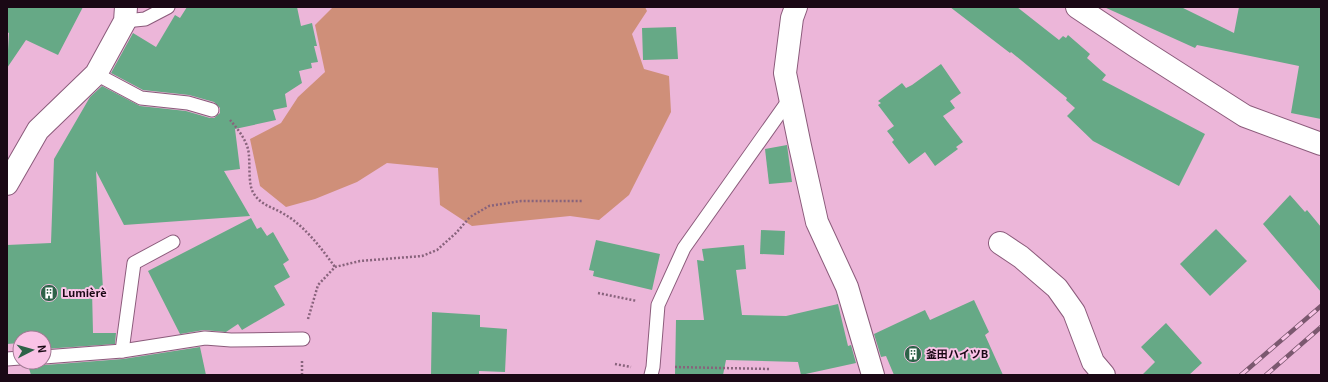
<svg xmlns="http://www.w3.org/2000/svg" width="1328" height="382" font-family="Georgia,'Noto Sans JP',serif">
  <style>
    .green { fill: #cf8f79 }
    .building { fill: #66a986 }
    .lines { fill: none; stroke-linecap: round; stroke-linejoin: round }
    .service-casing { stroke: #8b5b7b; stroke-width: 15 }
    .minor-casing { stroke: #8b5b7b; stroke-width: 24 }
    .path { stroke: #88637c; stroke-width: 2.5; stroke-dasharray: 2 2; stroke-linecap: butt }
    .service { stroke: #fff; stroke-width: 13 }
    .minor { stroke: #fff; stroke-width: 22 }
    .rail-casing { stroke: #7b586f; stroke-width: 4.5 }
    .rail { stroke: #f9c3e6; stroke-width: 3; stroke-dasharray: 9; stroke-linecap: butt }
    .labels { text-anchor: middle; stroke-width: 4; stroke-linejoin: round; paint-order: stroke }
    .poi-label { font-size: 11px; font-weight: bold; fill: #1a0815; stroke: #f9c3e6; text-anchor: start }
  </style>
  <rect width="100%" height="100%" fill="#ecb6d9"/>
  <path class="green" d="M333,7H645L647,11L632,34L644,69L669,76L671,112L629,195L599,220L570,216L472,226L440,205L438,168L387,163L357,182L315,199L286,207L260,186L250,139L281,123L298,97L325,72L315,25Z"/>
  <g class="building">
    <path d="M7,7H83L58,55L26,40L7,68L9,33L7,32Z"/>
    <path d="M187,7H297L301,26L312,23L317,46H314L318,62L311,63L312,68L299,71L302,83L285,94L287,107L273,110L276,120L235,129L240,169L224,171L250,216L124,225L96,171L103,289L92,290L93,333H116L115,344L44,349V338H20V343L7,344V245L51,243L54,159L90,97L102,86L140,106L186,111L210,118H214L220,113V108L214,102L189,95L143,90L111,73L133,33L156,47L175,15L180,18Z"/>
    <path d="M950,7H1017L1059,40L1063,36L1066,38L1068,35L1090,54L1087,58L1106,75L1102,80L1205,134L1179,186L1093,141L1067,116L1075,108L1066,100L1067,98L1011,52L1010,53Z"/>
    <path d="M1104,7H1181L1234,33L1239,7H1321V119L1291,113L1299,66L1197,45L1195,48Z"/>
    <path d="M676,27L678,59L643,60L642,28Z"/>
    <path d="M941,64L961,93L950,101L955,108L943,116L963,142L956,147L958,149L935,166L925,152L909,164L892,142L894,140L887,131L894,126L878,105L881,103L878,101L902,83L906,88L912,85Z"/>
    <path d="M787,145L792,182L769,184L765,149Z"/>
    <path d="M1290,195L1305,212L1307,210L1321,227V292L1263,224Z"/>
    <path d="M251,218L257,229L261,227L267,236L273,232L289,260L283,264L290,277L274,286L285,305L242,330L238,324L226,332L204,330L180,334L148,271Z"/>
    <path d="M1216,229L1247,261L1210,296L1180,264Z"/>
    <path d="M761,230L785,231L784,255L760,254Z"/>
    <path d="M596,240L660,254L652,290L593,276L594,271L589,270Z"/>
    <path d="M744,245L746,269L736,270L742,315L786,316L838,304L848,346L851,345L856,363L801,375L798,362L726,360L723,375H675L676,320H704L697,260L704,261L702,249Z"/>
    <path d="M974,300L989,332L985,335L1003,375H894L886,356L881,357L874,334L925,310L930,320Z"/>
    <path d="M432,312L480,315V327L507,329L505,372L479,371V375H431Z"/>
    <path d="M1166,323L1202,363L1189,375H1142L1155,362L1141,347Z"/>
    <path d="M200,347L206,375H31L27,362H38L45,365L123,359Z"/>
  </g>
  <g class="lines">
    <defs>
      <g id="service">
        <path d="M125,21L145,19L168,7"/>
        <path d="M96,74L141,98L188,103L212,110"/>
        <path d="M122,351L134,263L173,242"/>
        <path d="M44,357L122,351L205,338L231,340L303,339"/>
        <path d="M7,359L20,358"/>
        <path d="M651,375L653,367L658,305L684,248L791,97"/>
      </g>
      <g id="minor">
        <path d="M796,7L792,18L785,73L800,146L817,222L847,287L873,375"/>
        <path d="M1077,7L1137,47L1245,116L1321,144"/>
        <path d="M7,184L38,130L96,74L125,21L126,7"/>
        <path d="M1000,243L1021,257L1057,288L1074,312L1093,362L1104,375"/>
      </g>
    </defs>
    <use href="#service" class="service-casing"/>
    <use href="#minor" class="minor-casing"/>
    <g class="path">
      <path d="M230,120C237,128 245,138 248,149C251,161 247,184 254,194C262,206 273,207 284,214C305,226 321,248 335,267"/>
      <path d="M598,293L637,301"/>
      <path d="M308,319L318,285L335,267L360,261L422,256L437,250L456,233L470,217L489,206L521,201H583"/>
      <path d="M615,364L631,367"/>
      <path d="M675,367L770,369"/>
      <path d="M302,375V361"/>
    </g>
    <use href="#service" class="service"/>
    <use href="#minor" class="minor"/>
    <defs>
      <g id="rail">
        <path d="M1241,375L1321,306"/>
        <path d="M1266,375L1321,327"/>
      </g>
    </defs>
    <use href="#rail" class="rail-casing"/>
    <use href="#rail" class="rail"/>
  </g>
  <defs>
    <symbol id="building-disc" viewBox="-11 -11 22 22"><circle r="9.5" fill="#2d6248" stroke="#f9c3e6"/><path d="M-4-6H4V6H1V3H-1V6H-4ZM-2.5-4.3h1.7v1.8h-1.7ZM.8-4.3h1.7v1.8H.8ZM-2.5-1h1.7V.8h-1.7ZM.8-1h1.7V.8H.8Z" fill="#fff"/></symbol>
  </defs>
  <g fill-rule="evenodd">
    <use href="#building-disc" x="39" y="283" width="20" height="20"/>
    <use href="#building-disc" x="903" y="344" width="20" height="20"/>
  </g>
  <g class="labels">
    <g class="poi-label">
      <text x="62" y="297">Lumièrè</text>
      <text x="926" y="358">釜田ハイツB</text>
    </g>
  </g>
  <rect width="1328" height="382" fill="none" stroke="#1a0815" stroke-width="16"/>
  <g transform="translate(32 350) rotate(84)"><circle r="19" fill="#f9c3e6" stroke="#a07892"/>
  <path d="M0-3L7 15L0 10L-7 15Z" fill="#2d6248"/>
  <text y="-6" font-size="11" font-weight="bold" text-anchor="middle" fill="#1a0815">N</text>
  </g>
</svg>
